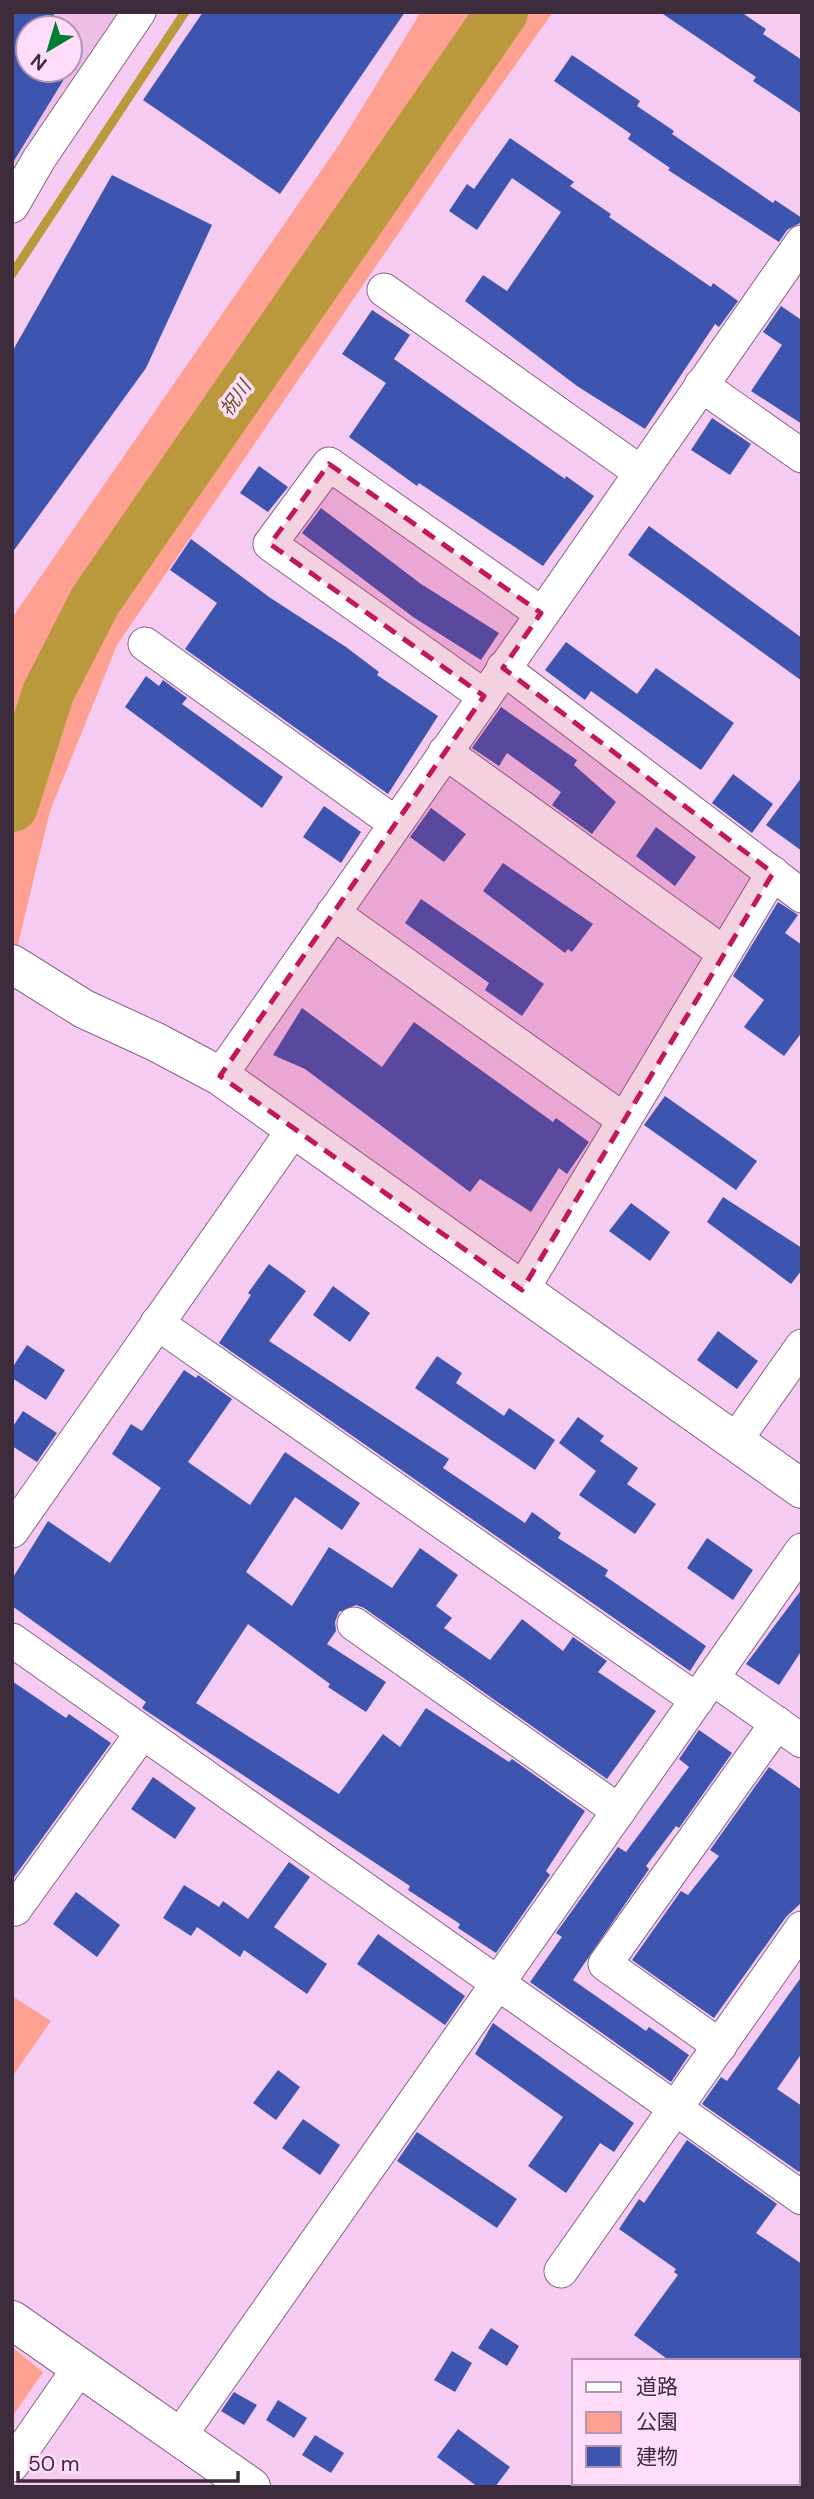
<svg xmlns="http://www.w3.org/2000/svg" width="814" height="2499" font-family="'DM Sans','Noto Sans JP',sans-serif">
  <style>
    .built { fill: #eebee9; fill-rule: evenodd }
    .green { fill: #fea091 }
    .lines { fill: none; stroke-linecap: round; stroke-linejoin: round }
    .stream { stroke: #ba993c; stroke-width: 9 }
    .river { stroke: #ba993c; stroke-width: 52 }
    .building { fill: #3e55af }
    .street-casing { stroke: #896486; stroke-width: 35 }
    .secondary-casing { stroke: #896486; stroke-width: 40 }
    .street { stroke: #fff; stroke-width: 33 }
    .secondary { stroke: #fff; stroke-width: 38 }
    .marked { fill: #c2185b; fill-opacity: 0.2; stroke: #c2185b; stroke-width: 5; stroke-dasharray: 14 9; stroke-linejoin: round }
    .labels { text-anchor: middle; stroke-width: 7; stroke-linejoin: round; paint-order: stroke }
    .water-label { font-size: 19px; font-style: italic; fill: #645222; stroke: #fedcfa }
  </style>
  <rect width="100%" height="100%" fill="#f6cbf2"/>
  <path class="built" d="M12,12H119L12,168ZM28,28H70V70H28Z"/>
  <g class="green">
    <path d="M421,12H553L469,130L117,645L50,811L12,969V618L341,142Z"/>
    <path d="M12,1996L51,2021L12,2077Z"/>
    <path d="M12,2347L43,2372L12,2417Z"/>
  </g>
  <g class="lines">
    <path class="stream" d="M12,274L185,12"/>
    <path class="river" d="M12,806L48,693L95,601L502,12"/>
  </g>
  <g class="building">
    <path d="M12,12H53L58,28H28V70L69,71L12,164Z"/>
    <path d="M203,12H405L280,194L143,100Z"/>
    <path d="M660,12H741L766,29L763,34L802,60V114L753,81L756,77Z"/>
    <path d="M572,55L640,101L637,106L674,131L672,134L773,203L775,200L802,218L800,223L787,230L779,242L668,170L670,168L628,139L631,134L554,81Z"/>
    <path d="M510,138L574,182L570,186L611,214L609,217L711,287L713,283L738,301L719,327L715,324L645,429L577,386L465,301L483,275L507,291L561,212L512,178L477,230L449,211L467,184L474,189Z"/>
    <path d="M112,175L212,225L146,368L12,553V352Z"/>
    <path d="M781,306L800,319L802,317V424L751,391L782,345L763,332Z"/>
    <path d="M372,310L410,335L394,359L565,479L566,476L594,496L543,566L419,483L417,486L349,437L386,383L342,354Z"/>
    <path d="M712,418L751,444L730,475L691,450Z"/>
    <path d="M259,466L288,487L268,512L240,493Z"/>
    <path d="M321,508L421,584L499,633L481,660L413,617L302,533Z"/>
    <path d="M649,526L802,638V681L628,555Z"/>
    <path d="M191,539L269,597L346,647L379,672L377,675L438,716L388,794L185,649L217,603L170,570Z"/>
    <path d="M566,642L637,694L656,668L734,723L701,770L591,691L585,700L545,670Z"/>
    <path d="M146,676L159,686L163,680L187,698L182,704L283,777L262,808L125,707Z"/>
    <path d="M501,707L577,760L574,765L616,802L592,834L552,805L561,792L507,753L499,766L472,748Z"/>
    <path d="M733,774L773,804L752,833L712,803Z"/>
    <path d="M802,777V851L766,825Z"/>
    <path d="M324,806L361,832L341,863L303,837Z"/>
    <path d="M431,808L466,834L444,862L410,837Z"/>
    <path d="M656,827L696,857L675,886L636,856Z"/>
    <path d="M503,863L593,924L572,952L568,949L565,953L483,891Z"/>
    <path d="M421,899L544,984L522,1016L485,990L489,983L405,923Z"/>
    <path d="M778,902L798,915L785,933L802,945V1032L784,1056L744,1027L764,1000L733,976Z"/>
    <path d="M302,1008L382,1067L414,1022L553,1122L556,1118L589,1142L567,1174L559,1168L531,1212L480,1179L470,1192L305,1069L273,1055Z"/>
    <path d="M665,1096L757,1161L736,1190L644,1125Z"/>
    <path d="M723,1197L802,1248V1270L791,1284L707,1222Z"/>
    <path d="M631,1203L670,1232L650,1261L609,1231Z"/>
    <path d="M269,1264L306,1291L269,1341L449,1459L443,1468L525,1523L532,1512L561,1533L558,1538L608,1570L605,1576L706,1646L690,1671L219,1343L251,1295L248,1293Z"/>
    <path d="M333,1286L370,1313L350,1342L313,1315Z"/>
    <path d="M718,1331L758,1361L737,1389L697,1360Z"/>
    <path d="M27,1345L65,1370L46,1400L12,1378V1368Z"/>
    <path d="M437,1356L462,1373L456,1383L504,1416L509,1408L555,1440L535,1470L415,1388Z"/>
    <path d="M184,1370L196,1378L198,1375L232,1399L188,1462L250,1505L285,1452L360,1503L342,1530L295,1497L246,1572L292,1606L329,1547L392,1588L420,1548L458,1575L436,1606L452,1618L444,1628L490,1660L522,1619L563,1651L573,1637L607,1661L598,1672L656,1711L607,1779L364,1608L356,1605L339,1612L335,1622L336,1631L327,1644L386,1682L366,1712L328,1687L330,1684L248,1624L196,1703L339,1794L383,1734L400,1747L426,1708L509,1762L512,1759L585,1811L546,1871L550,1875L496,1953L458,1928L460,1924L408,1890L410,1886L142,1708L146,1702L12,1606V1579L48,1521L110,1563L161,1488L112,1454L131,1424L142,1431Z"/>
    <path d="M23,1411L57,1433L37,1462L12,1446V1428Z"/>
    <path d="M578,1417L604,1436L600,1441L638,1468L627,1484L656,1504L635,1534L579,1495L596,1471L559,1443Z"/>
    <path d="M707,1538L753,1570L733,1600L687,1568Z"/>
    <path d="M802,1589V1650L779,1685L746,1664Z"/>
    <path d="M12,1681L66,1718L69,1714L111,1743L12,1880Z"/>
    <path d="M699,1730L732,1753L679,1828L676,1826L646,1866L649,1869L573,1980L646,2031L649,2027L689,2055L671,2082L530,1982L562,1937L556,1933L618,1847L626,1852L689,1767L679,1759Z"/>
    <path d="M769,1767L802,1790V1902L786,1917L714,2018L632,1960L681,1891L688,1895L719,1856L710,1850Z"/>
    <path d="M153,1777L196,1808L175,1839L131,1809Z"/>
    <path d="M289,1862L310,1877L274,1927L327,1964L307,1994L244,1950L240,1957L197,1927L191,1936L163,1918L184,1885L219,1907L223,1901L248,1919Z"/>
    <path d="M76,1892L120,1925L97,1957L53,1924Z"/>
    <path d="M378,1934L465,1996L445,2025L357,1964Z"/>
    <path d="M802,1976V2053L777,2089L802,2106V2168L799,2172L702,2104L721,2077L727,2081Z"/>
    <path d="M493,2023L634,2123L614,2152L600,2143L566,2193L528,2166L563,2117L475,2054Z"/>
    <path d="M278,2070L300,2087L276,2120L253,2103Z"/>
    <path d="M303,2119L340,2145L320,2175L282,2148Z"/>
    <path d="M417,2132L517,2199L497,2228L397,2161Z"/>
    <path d="M687,2140L777,2204L756,2233L802,2264V2361H670L634,2335L678,2275L674,2272L676,2269L619,2229L639,2199L644,2203Z"/>
    <path d="M491,2328L519,2346L507,2366L478,2348Z"/>
    <path d="M452,2351L472,2363L455,2392L434,2380Z"/>
    <path d="M234,2392L257,2405L244,2425L221,2411Z"/>
    <path d="M278,2400L307,2418L294,2438L266,2420Z"/>
    <path d="M458,2429L510,2467L495,2487H478L437,2457Z"/>
    <path d="M315,2435L344,2453L331,2473L302,2455Z"/>
  </g>
  <g class="lines">
    <defs>
      <g id="street">
        <path d="M12,206L39,159L139,12"/>
        <path d="M384,290L640,472"/>
        <path d="M701,385L802,456"/>
        <path d="M145,644L395,823"/>
        <path d="M503,668L802,896"/>
        <path d="M484,696L270,544L329,464L541,613"/>
        <path d="M445,752L724,953"/>
        <path d="M333,913L624,1120"/>
        <path d="M220,1076L802,242"/>
        <path d="M522,1290L773,873"/>
        <path d="M157,1323L697,1700"/>
        <path d="M735,1441L802,1346"/>
        <path d="M12,1531L294,1129"/>
        <path d="M354,1624L619,1811"/>
        <path d="M12,1640L802,2198"/>
        <path d="M712,1678L802,1741"/>
        <path d="M12,1907L15,1909L142,1733"/>
        <path d="M720,2046L605,1964L777,1723"/>
        <path d="M561,2271L802,1928"/>
        <path d="M179,2437L802,1550"/>
        <path d="M12,2465L80,2367"/>
      </g>
      <g id="secondary">
        <path d="M12,964L84,1009L156,1042L220,1076L802,1489"/>
        <path d="M12,2320L251,2487"/>
      </g>
    </defs>
    <use href="#street" class="street-casing"/>
    <use href="#secondary" class="secondary-casing"/>
    <use href="#street" class="street"/>
    <use href="#secondary" class="secondary"/>
  </g>
  <path class="marked" d="M329,464L541,613L503,668L773,873L522,1290L220,1076L484,696L270,544Z"/>
  <g class="labels">
    <g class="water-label">
      <text transform="translate(235 398) rotate(-55)" y="7">祝川</text>
    </g>
  </g>
  <rect width="814" height="2499" fill="none" stroke="#3d2d3c" stroke-width="28"/>
  <rect x="572" y="2359" width="228" height="126" fill="#fedcfa" stroke="#b196ae" stroke-width="2"/>
  <rect x="586" y="2382" width="35" height="10" fill="#ffffff" stroke="#b196ae" stroke-width="2"/>
  <text x="636" y="2394" font-size="21" fill="#3d2d3c">道路</text>
  <rect x="586" y="2412" width="35" height="21" fill="#fea091" stroke="#b196ae" stroke-width="2"/>
  <text x="636" y="2429" font-size="21" fill="#3d2d3c">公園</text>
  <rect x="586" y="2446" width="35" height="21" fill="#3e55af" stroke="#b196ae" stroke-width="2"/>
  <text x="636" y="2464" font-size="21" fill="#3d2d3c">建物</text>
  <g transform="translate(49 49) rotate(218)"><circle r="33" fill="#fedcfa" stroke="#b196ae" stroke-width="2"/>
  <path d="M0-5L12 26L0 18L-12 26Z" fill="#007d35"/>
  <text y="-10" font-size="19" font-weight="bold" text-anchor="middle" fill="#3d2d3c">N</text>
  </g>
  <path d="M18 2471v10h220v-10" fill="none" stroke="#3d2d3c" stroke-width="3.5"/>
  <text x="28" y="2471" font-size="21" fill="#3d2d3c" stroke="#fedcfa" stroke-width="5" paint-order="stroke">50 m</text>
</svg>
